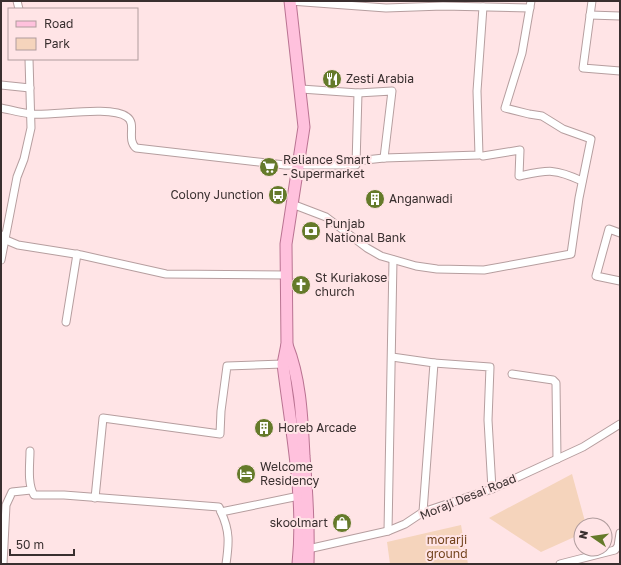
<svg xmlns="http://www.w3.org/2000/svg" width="621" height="565" font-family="'Golos Text',sans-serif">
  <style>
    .green { fill: #f5d4bc }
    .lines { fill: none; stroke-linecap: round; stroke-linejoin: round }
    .minor-casing { stroke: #b69e9f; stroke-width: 9 }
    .primary-casing { stroke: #ba7392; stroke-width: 13 }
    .minor { stroke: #fff; stroke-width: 7 }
    .primary { stroke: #ffc1dd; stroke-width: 11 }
    .labels { text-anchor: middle; stroke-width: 4; stroke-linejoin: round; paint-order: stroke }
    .poi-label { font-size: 12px; fill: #392f2f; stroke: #ffe4e6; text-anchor: start }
    .street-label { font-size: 12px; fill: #392f2f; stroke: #ffe4e6 }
    .park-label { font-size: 12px; fill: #72421b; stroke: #ffe4e6 }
  </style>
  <rect width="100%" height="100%" fill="#ffe4e6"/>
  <g class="green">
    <path d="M572,474L586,525H581V534L541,552L489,518Z"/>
    <path d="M461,525L468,564H390L387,542Z"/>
  </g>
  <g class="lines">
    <defs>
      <g id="minor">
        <path d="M17,1L19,9"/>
        <path d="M290,1L386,8L443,6L530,8"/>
        <path d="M592,1L583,68L620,71"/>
        <path d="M590,15L620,16"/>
        <path d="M1,85L30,88"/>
        <path d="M301,89L358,93L392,91L384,158L479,155L477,91L483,7"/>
        <path d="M1,108C11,110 22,113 31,114C53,116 111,105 127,117C137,124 126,139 136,148L285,165H356L358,93"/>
        <path d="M483,156L520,150L519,176C548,170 554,168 582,181"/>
        <path d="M356,161L384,158"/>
        <path d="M292,204L326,217L367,248L381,256L416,266L437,269L484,270L571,254L579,198L591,139L563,129L542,116L529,114L505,108L522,53L531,1"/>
        <path d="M620,233L609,229L596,276L620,281"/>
        <path d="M1,235L6,240L18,245L81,255L166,274L287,275"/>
        <path d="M1,260L17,177L24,159L31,128L29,59"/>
        <path d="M66,322L77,254"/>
        <path d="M392,357L434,363L423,512"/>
        <path d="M434,363L490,367L488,420L492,489"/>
        <path d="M512,374L553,380L556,383L557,459"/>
        <path d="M30,451C30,464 27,483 34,495H64L219,507L221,512L299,496"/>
        <path d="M95,498L103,418L220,434L221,411L227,366L283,364"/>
        <path d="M221,512C230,531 229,543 226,564"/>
        <path d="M388,531L393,260"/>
        <path d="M308,549L388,531L405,524L423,512L492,489L583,447L620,424"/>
        <path d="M3,564L6,505L12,492L31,490"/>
        <path d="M560,564L615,550L618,546L620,533"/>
      </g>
      <g id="primary">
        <path d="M290,1L304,127L286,244L287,344L283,364C291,430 305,498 298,564"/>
        <path d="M287,345C301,380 302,419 304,456C307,492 309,528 308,564"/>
      </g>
    </defs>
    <use href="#minor" class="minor-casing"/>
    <use href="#primary" class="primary-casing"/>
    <use href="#minor" class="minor"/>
    <use href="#primary" class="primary"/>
  </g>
  <defs>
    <symbol id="restaurant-disc" viewBox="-11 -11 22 22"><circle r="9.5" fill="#657a2a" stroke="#ffe4e6"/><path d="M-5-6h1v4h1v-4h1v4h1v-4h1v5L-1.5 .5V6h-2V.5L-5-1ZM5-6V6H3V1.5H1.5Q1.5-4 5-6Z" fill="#fff"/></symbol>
    <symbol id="supermarket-disc" viewBox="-11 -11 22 22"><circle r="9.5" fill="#657a2a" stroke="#ffe4e6"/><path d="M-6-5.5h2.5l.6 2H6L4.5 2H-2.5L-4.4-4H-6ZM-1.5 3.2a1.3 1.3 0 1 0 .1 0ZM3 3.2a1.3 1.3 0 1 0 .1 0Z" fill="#fff"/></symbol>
    <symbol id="bus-disc" viewBox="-11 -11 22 22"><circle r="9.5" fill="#657a2a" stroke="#ffe4e6"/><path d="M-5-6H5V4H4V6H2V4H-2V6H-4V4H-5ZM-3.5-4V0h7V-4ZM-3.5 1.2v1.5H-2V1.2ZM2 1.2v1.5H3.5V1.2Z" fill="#fff"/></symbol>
    <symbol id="building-disc" viewBox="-11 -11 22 22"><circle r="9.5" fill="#657a2a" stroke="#ffe4e6"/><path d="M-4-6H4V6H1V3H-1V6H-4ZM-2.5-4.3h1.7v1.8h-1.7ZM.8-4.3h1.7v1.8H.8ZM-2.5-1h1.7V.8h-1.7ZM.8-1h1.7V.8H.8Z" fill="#fff"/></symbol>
    <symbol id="bank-disc" viewBox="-11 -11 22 22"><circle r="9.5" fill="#657a2a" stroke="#ffe4e6"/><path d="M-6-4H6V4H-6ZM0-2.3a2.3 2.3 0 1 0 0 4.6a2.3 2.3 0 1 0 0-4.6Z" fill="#fff"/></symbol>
    <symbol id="church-disc" viewBox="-11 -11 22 22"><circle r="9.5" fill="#657a2a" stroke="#ffe4e6"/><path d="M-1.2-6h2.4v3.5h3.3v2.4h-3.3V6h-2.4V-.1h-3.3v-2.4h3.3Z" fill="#fff"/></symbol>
    <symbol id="hotel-disc" viewBox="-11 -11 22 22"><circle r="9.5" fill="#657a2a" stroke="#ffe4e6"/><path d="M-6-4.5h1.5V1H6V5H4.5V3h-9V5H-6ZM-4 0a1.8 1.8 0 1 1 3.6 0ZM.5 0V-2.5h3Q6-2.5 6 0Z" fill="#fff"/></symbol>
    <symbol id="shop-disc" viewBox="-11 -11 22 22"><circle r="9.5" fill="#657a2a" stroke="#ffe4e6"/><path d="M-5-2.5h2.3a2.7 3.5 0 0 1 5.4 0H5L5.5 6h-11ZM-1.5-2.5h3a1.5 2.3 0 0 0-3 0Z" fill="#fff"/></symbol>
  </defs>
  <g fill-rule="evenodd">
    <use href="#restaurant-disc" x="321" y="68" width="22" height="22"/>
    <use href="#supermarket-disc" x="258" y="156" width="22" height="22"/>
    <use href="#bus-disc" x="267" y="184" width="22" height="22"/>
    <use href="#building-disc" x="364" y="188" width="22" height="22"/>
    <use href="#bank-disc" x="300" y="220" width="22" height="22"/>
    <use href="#church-disc" x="290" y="274" width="22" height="22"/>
    <use href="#building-disc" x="253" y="417" width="22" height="22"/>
    <use href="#hotel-disc" x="235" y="463" width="22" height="22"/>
    <use href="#shop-disc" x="331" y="512" width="22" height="22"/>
  </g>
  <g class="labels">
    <g class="poi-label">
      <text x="346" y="83">Zesti Arabia</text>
      <text x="283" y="164">Reliance Smart<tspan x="283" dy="14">- Supermarket</tspan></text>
      <text x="264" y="199" text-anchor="end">Colony Junction</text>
      <text x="389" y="203">Anganwadi</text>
      <text x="325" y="228">Punjab<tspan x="325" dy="14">National Bank</tspan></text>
      <text x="315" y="282">St Kuriakose<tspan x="315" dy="14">church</tspan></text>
      <text x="278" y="432">Horeb Arcade</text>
      <text x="260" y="471">Welcome<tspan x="260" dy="14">Residency</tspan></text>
      <text x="328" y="527" text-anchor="end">skoolmart</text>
    </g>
    <g class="street-label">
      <text transform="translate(468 497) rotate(-22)" y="4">Moraji Desai Road</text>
    </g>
    <g class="park-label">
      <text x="447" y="544">morarji<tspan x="447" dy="14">ground</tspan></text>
    </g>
  </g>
  <rect width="621" height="565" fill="none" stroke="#392f2f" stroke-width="4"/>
  <rect x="8" y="8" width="130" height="52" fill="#ffe4e6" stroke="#b09c9d"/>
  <rect x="16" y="21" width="20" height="6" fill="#ffc1dd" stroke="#b09c9d"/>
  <text x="44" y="28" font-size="12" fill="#392f2f">Road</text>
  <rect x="16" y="38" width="20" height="12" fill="#f5d4bc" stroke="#b09c9d"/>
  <text x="44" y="48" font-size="12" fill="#392f2f">Park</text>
  <g transform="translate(593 537) rotate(283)"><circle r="19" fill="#ffe4e6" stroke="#b09c9d"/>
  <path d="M0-3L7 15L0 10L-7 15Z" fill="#657a2a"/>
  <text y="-6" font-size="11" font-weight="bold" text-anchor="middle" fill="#392f2f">N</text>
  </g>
  <path d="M10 549v6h64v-6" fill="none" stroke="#392f2f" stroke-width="2"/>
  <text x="16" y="549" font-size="12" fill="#392f2f" stroke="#ffe4e6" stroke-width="3" paint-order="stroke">50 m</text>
</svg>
